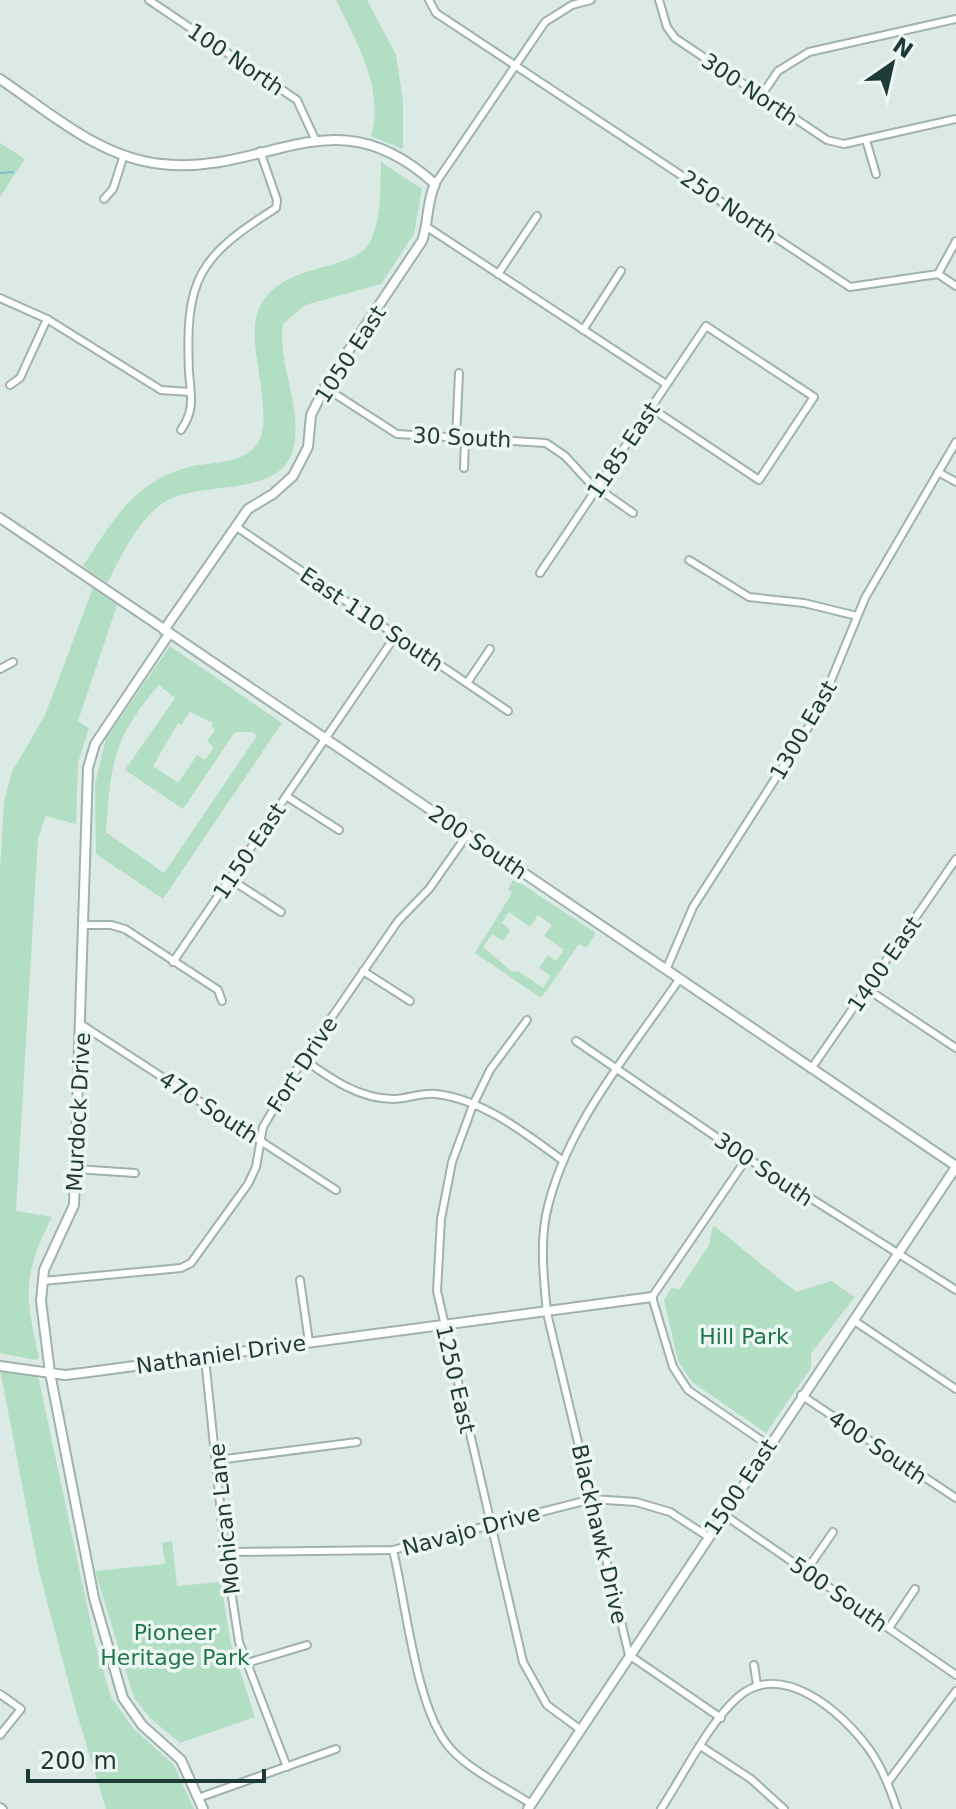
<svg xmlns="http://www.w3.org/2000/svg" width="956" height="1809" font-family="'DejaVu Sans',sans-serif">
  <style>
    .green { fill: #b2dec4; fill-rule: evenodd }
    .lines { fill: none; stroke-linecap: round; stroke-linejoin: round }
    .stream { stroke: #7dbbd6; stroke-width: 2 }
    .minor-casing { stroke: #9fb2ae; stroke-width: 10 }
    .tertiary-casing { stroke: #9fb2ae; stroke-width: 12 }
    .minor { stroke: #fff; stroke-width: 6 }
    .tertiary { stroke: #fff; stroke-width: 8 }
    .labels { text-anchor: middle; stroke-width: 7; stroke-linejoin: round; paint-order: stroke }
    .street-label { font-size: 22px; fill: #1d3a37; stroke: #ecf7f3 }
    .park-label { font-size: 22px; fill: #23754f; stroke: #ecf7f3 }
  </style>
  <rect width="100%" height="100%" fill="#dceae6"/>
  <g class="green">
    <path d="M336,0H367L396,55L403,102V149L371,136C385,90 356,40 336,0Z"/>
    <path d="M0,143L25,159L0,197Z"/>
    <path d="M381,162L422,189L414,234L381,284L305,305L283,324C277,364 302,405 294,446C283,501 199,478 163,503C136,522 122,556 107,583L83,566C112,522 131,485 185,468C207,461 236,466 254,448C278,424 248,353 256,318C272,257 354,277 371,240C382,216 380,188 381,162Z"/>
    <path d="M93,588L117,605L78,721L89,728L78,763L76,824L46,816L38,838L16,1211L52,1217C22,1276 25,1295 39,1358L35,1360L0,1353V870L4,802L12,772L45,715Z"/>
    <path d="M170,646L282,723L163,899L96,854L95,784L106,738ZM159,685L175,698L125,770L183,809L235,732H253L257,736L164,873L106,832C111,764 112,739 159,685ZM190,712L213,723L211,726L215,730L207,741L214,747L205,760L197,755L178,783L153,766L178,723L181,725Z"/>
    <path d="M514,879L596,933L586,948L579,944L541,998L475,953L512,893L508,889ZM509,912L530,927L538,915L552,925L544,936L564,950L556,961L548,955L539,968L551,976L543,988L518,971L512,972L483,947L492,934L503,941L510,930L502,923Z"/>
    <path d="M713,1225L796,1292L831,1281L855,1297L811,1353V1368L766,1433L692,1382L678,1361L664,1300L671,1288L680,1289L709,1245Z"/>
    <path d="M0,1370L34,1374L39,1380L95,1643L111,1697L133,1728L174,1765L194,1809H106L75,1707L38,1567Z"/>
    <path d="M172,1541L177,1586L221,1582L230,1640L255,1717L180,1743L151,1719L134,1698L95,1571L165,1564L162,1543Z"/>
  </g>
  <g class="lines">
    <path class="stream" d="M0,173L13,172"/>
    <defs>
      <g id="minor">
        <path d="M149,0L297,100L315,139"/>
        <path d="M429,0L436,13L850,287L938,274L956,286"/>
        <path d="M659,0L667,27L675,38L827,140L844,144L956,119"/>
        <path d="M761,96L778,71L809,52L956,19"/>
        <path d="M866,140L876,174"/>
        <path d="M435,184L545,22L572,5L591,0"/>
        <path d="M104,199L113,189L124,155"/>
        <path d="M427,227L666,384"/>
        <path d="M498,274L537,216"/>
        <path d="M938,274L956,241"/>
        <path d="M0,298L47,319L161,390L190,392"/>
        <path d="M583,330L621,271"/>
        <path d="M327,383L335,394L397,434L546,443L565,456L589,482L633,513"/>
        <path d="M10,385L20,378L47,319"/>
        <path d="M181,430C195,410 191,397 189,372C185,279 198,257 276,208L277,200L260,151"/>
        <path d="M456,439L459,373"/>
        <path d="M464,468L465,440"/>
        <path d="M938,472L956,482"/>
        <path d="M235,526L508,711"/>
        <path d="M689,560L749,597L804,603L857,616"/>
        <path d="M540,573L706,326L814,397L759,480L651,408"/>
        <path d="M0,669L13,662"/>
        <path d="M467,683L490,649"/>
        <path d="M286,796L339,830"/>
        <path d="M230,879L281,912"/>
        <path d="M84,925H111L125,929L218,990L222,1001"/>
        <path d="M173,962L396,635"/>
        <path d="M666,970L693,907L818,712L865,598L956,442"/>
        <path d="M363,971L410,1001"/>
        <path d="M678,981C629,1053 564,1128 546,1215C540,1248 544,1281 547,1313L629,1655L721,1718"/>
        <path d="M867,989L956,1048"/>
        <path d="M527,1020L490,1070L473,1105L452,1162L441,1219L437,1291L523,1662L547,1705L581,1730"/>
        <path d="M82,1025L336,1190"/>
        <path d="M576,1041L747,1158L956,1290"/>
        <path d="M303,1059C330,1078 359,1099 393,1099C407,1099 422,1092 436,1094C482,1099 525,1133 562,1160"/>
        <path d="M811,1069L956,859"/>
        <path d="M747,1158L652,1297L673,1367L688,1390L768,1445"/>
        <path d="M76,1169L135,1173"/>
        <path d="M300,1280L309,1342"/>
        <path d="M43,1281L181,1268L191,1263L248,1184L256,1167L263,1127L303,1059L398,921L429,889L467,835"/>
        <path d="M853,1320L956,1389"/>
        <path d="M205,1358L225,1552L239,1642L287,1767"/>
        <path d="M801,1395L956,1498"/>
        <path d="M218,1460L357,1442"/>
        <path d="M723,1514L956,1675"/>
        <path d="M393,1550C406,1603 416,1710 450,1748C470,1771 506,1787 531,1804"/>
        <path d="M225,1552L393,1550L592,1499L636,1502L670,1512L707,1536"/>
        <path d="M806,1571L833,1532"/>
        <path d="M889,1628L915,1589"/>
        <path d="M247,1663L307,1645"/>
        <path d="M754,1665L757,1685"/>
        <path d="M0,1694L21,1709L0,1735"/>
        <path d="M702,1747L751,1779L784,1809"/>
        <path d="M888,1782L956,1691"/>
        <path d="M198,1798L336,1749"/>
        <path d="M0,1807L3,1809"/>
        <path d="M661,1809C683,1776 708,1724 737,1698C781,1658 842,1712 869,1749C882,1767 890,1788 897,1809"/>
      </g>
      <g id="tertiary">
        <path d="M0,79C49,112 100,158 161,164C269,176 333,91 435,184C426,204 429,222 422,241L327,383L311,415L308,447L293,476L273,494L248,509L164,630"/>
        <path d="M0,518L956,1166"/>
        <path d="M169,634L95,744L88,768L74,1205L44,1270L41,1301L50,1373L94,1598L123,1698L142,1725L181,1760L203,1809"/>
        <path d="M0,1366L65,1375L82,1373L652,1297"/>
        <path d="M528,1809L956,1167"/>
      </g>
    </defs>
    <use href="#minor" class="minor-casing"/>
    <use href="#tertiary" class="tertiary-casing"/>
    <use href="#minor" class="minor"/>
    <use href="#tertiary" class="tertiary"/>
  </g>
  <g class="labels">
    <g class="street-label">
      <text transform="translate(236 59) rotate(34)" y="8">100 North</text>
      <text transform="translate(750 89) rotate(34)" y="8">300 North</text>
      <text transform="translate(729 206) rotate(34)" y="8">250 North</text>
      <text transform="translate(350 354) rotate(-57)" y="8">1050 East</text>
      <text transform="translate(462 437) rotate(3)" y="8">30 South</text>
      <text transform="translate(623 450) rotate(-56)" y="8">1185 East</text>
      <text transform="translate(372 619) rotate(34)" y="8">East 110 South</text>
      <text transform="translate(803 730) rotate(-60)" y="8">1300 East</text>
      <text transform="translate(478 842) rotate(34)" y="8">200 South</text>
      <text transform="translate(249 851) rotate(-56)" y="8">1150 East</text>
      <text transform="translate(884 964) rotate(-55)" y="8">1400 East</text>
      <text transform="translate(302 1064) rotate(-57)" y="8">Fort Drive</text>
      <text transform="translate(209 1107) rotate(33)" y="8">470 South</text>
      <text transform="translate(78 1112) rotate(-87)" y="8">Murdock Drive</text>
      <text transform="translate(764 1169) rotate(34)" y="8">300 South</text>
      <text transform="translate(221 1354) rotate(-8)" y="8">Nathaniel Drive</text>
      <text transform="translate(456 1379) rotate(77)" y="8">1250 East</text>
      <text transform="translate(878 1447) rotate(34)" y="8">400 South</text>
      <text transform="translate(740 1487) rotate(-56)" y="8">1500 East</text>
      <text transform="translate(224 1519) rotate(-96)" y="8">Mohican Lane</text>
      <text transform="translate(471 1530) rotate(-15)" y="8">Navajo Drive</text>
      <text transform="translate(600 1534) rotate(77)" y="8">Blackhawk Drive</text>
      <text transform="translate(839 1594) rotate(35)" y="8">500 South</text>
    </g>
    <g class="park-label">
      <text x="744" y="1344">Hill Park</text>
      <text x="175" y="1640">Pioneer<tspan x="175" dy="25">Heritage Park</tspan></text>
    </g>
  </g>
  <g transform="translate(892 64) rotate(34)" stroke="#ecf7f3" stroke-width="6" paint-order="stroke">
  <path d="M0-6L14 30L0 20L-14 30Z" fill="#1d3a37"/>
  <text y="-12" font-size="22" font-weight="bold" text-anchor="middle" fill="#1d3a37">N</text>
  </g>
  <path d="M28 1769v12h236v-12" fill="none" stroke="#1d3a37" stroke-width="4"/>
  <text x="40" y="1769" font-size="24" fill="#1d3a37" stroke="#ecf7f3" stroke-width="6" paint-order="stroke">200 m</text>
</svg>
